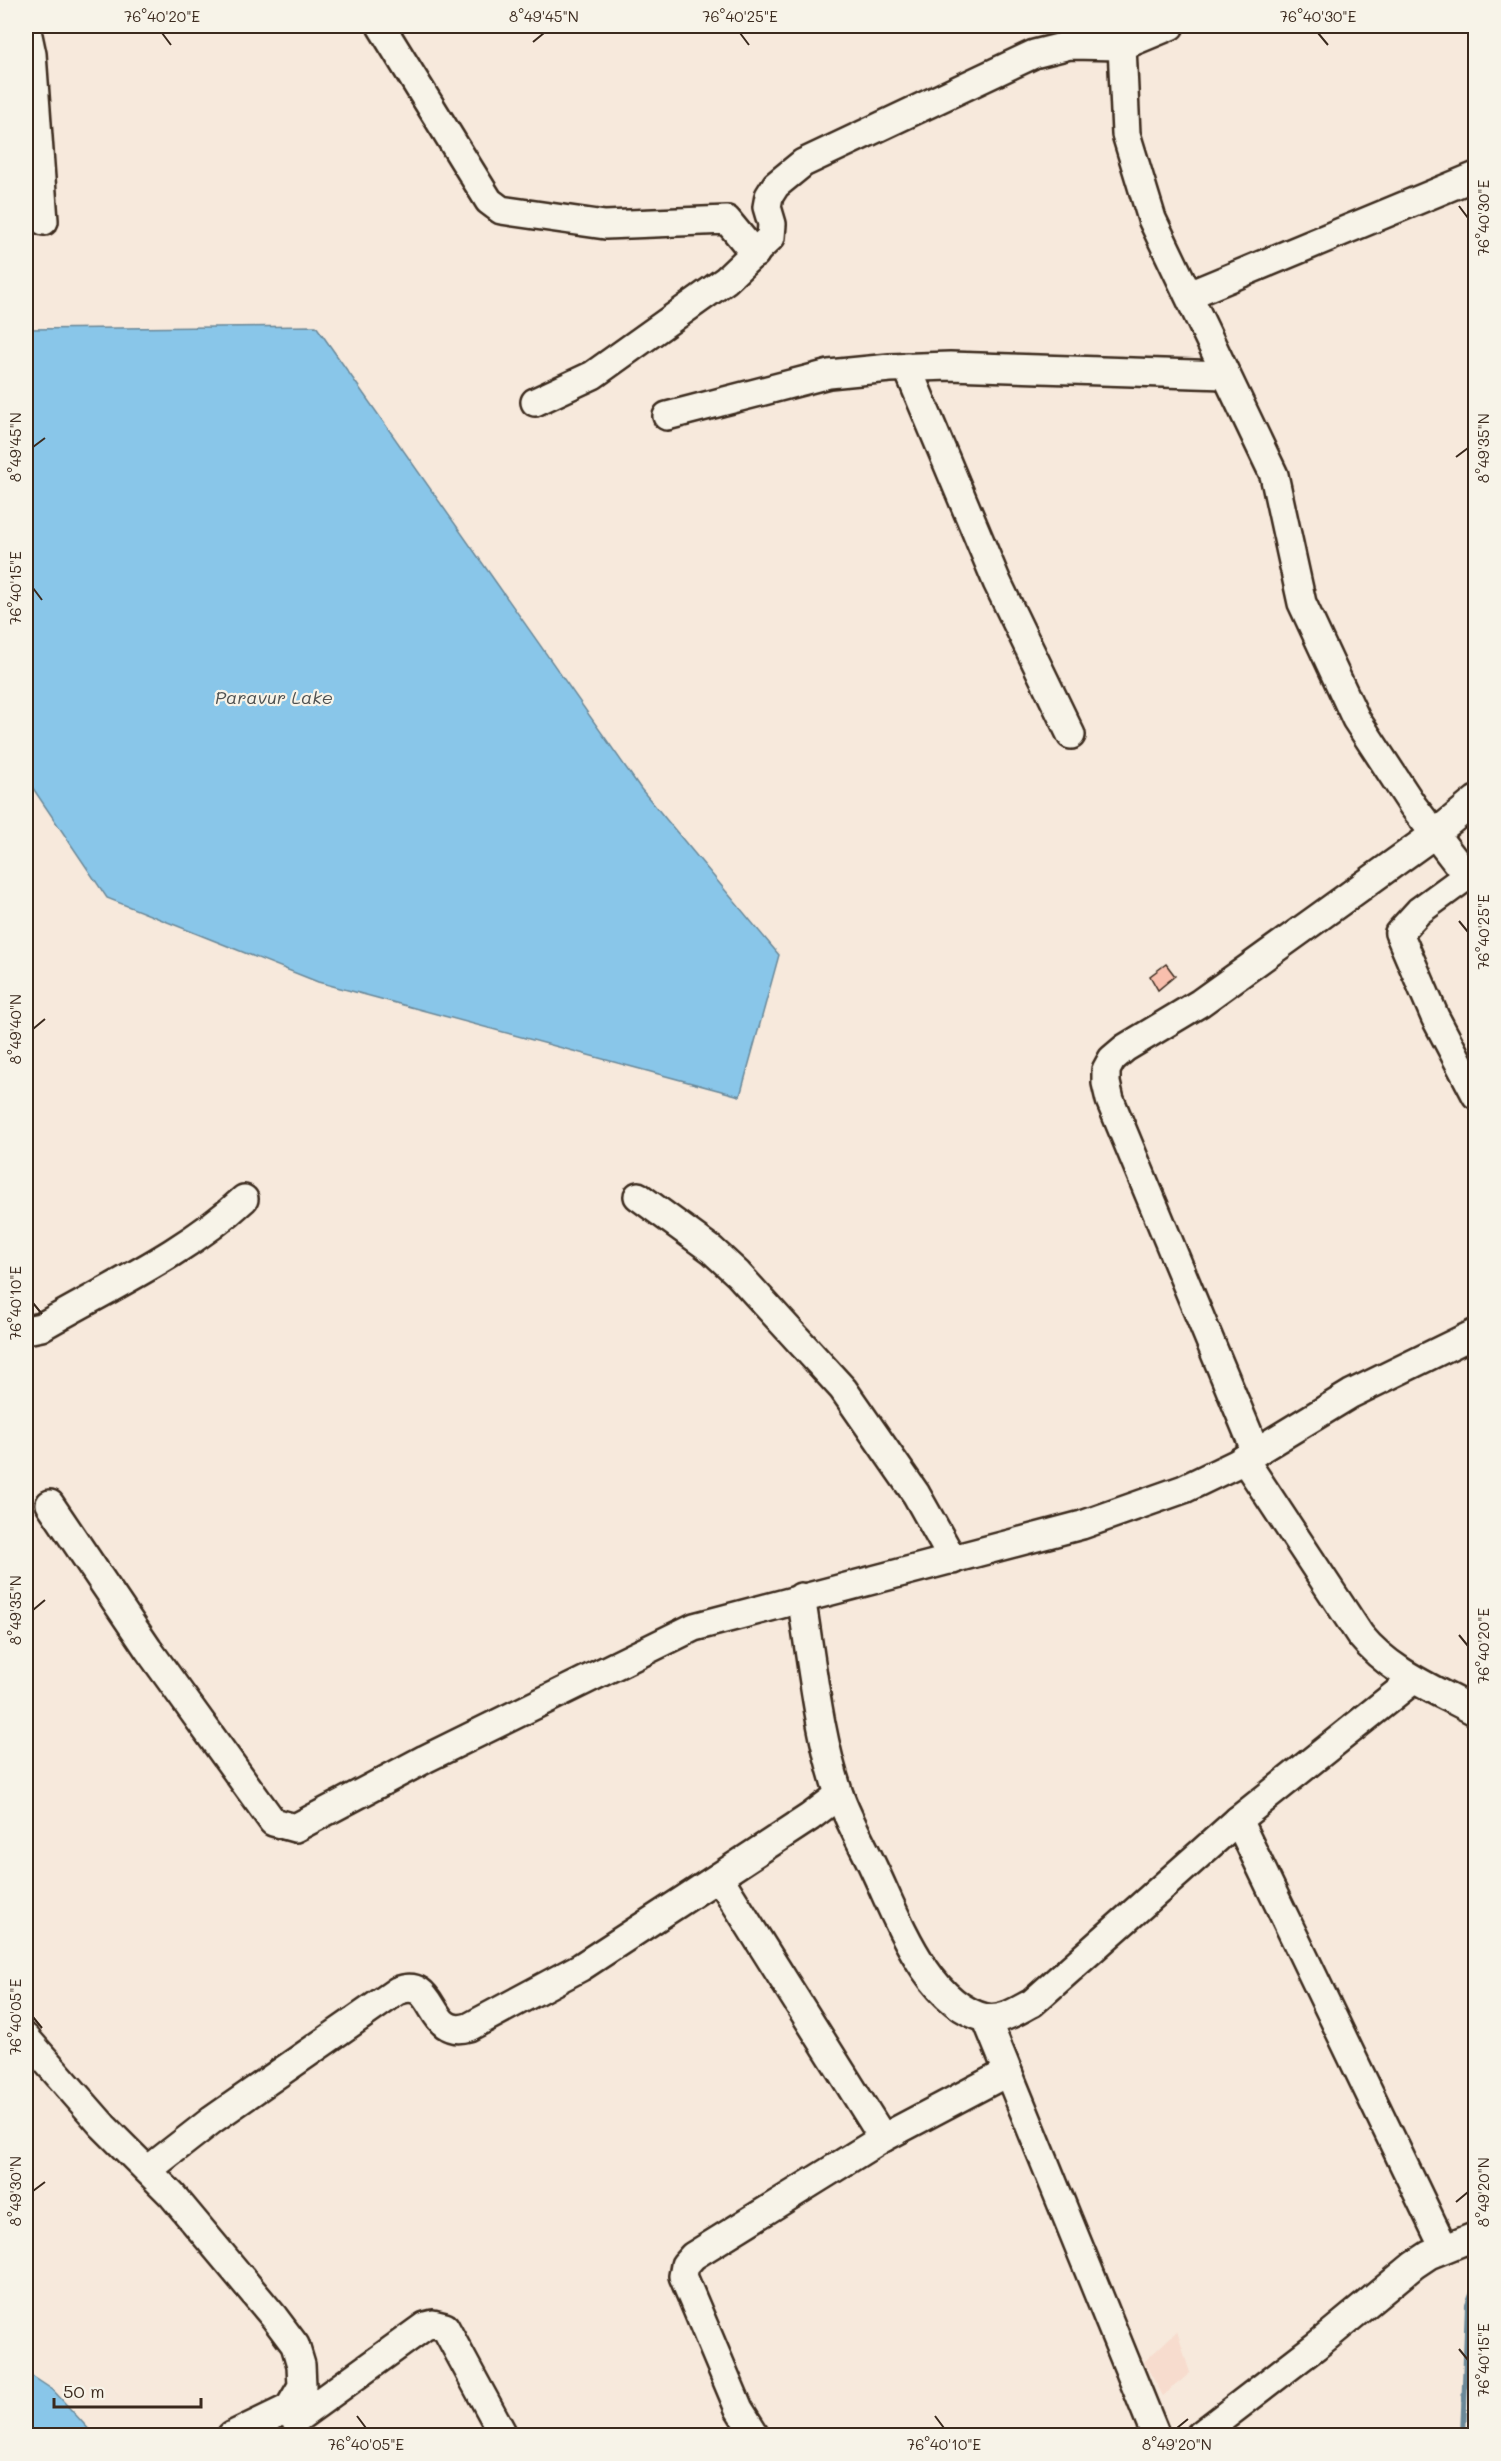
<svg xmlns="http://www.w3.org/2000/svg" width="1501" height="2461" font-family="Mali,sans-serif">
  <style>
    .built { fill: #f7dcce }
    .water { fill: #89c6e9; stroke: #6a8898; stroke-width: 1.5 }
    .lines { fill: none; stroke-linecap: round; stroke-linejoin: round }
    .stream { stroke: #6a8898; stroke-width: 6 }
    .building { fill: #f8bfad; stroke: #3b2a1e; stroke-width: 1.5 }
    .minor-casing { stroke: #3b2a1e; stroke-width: 32 }
    .minor { stroke: #f7f3e8; stroke-width: 27 }
    .ticks { fill: none; stroke: #3b2a1e; stroke-width: 2 }
    .labels { text-anchor: middle; stroke-width: 4.5; stroke-linejoin: round; paint-order: stroke }
    .water-label { font-size: 18px; font-style: italic; fill: #4e5151; stroke: #f7f3e8 }
    .neatline { fill: none; stroke: #3b2a1e; stroke-width: 2 }
    .ticks-label { font-size: 15px; text-anchor: middle; fill: #3b2a1e }
  </style>
  <rect width="100%" height="100%" fill="#f7e9dc"/>
  <filter id="ink" filterUnits="userSpaceOnUse"><feTurbulence type="fractalNoise" baseFrequency=".0167" numOctaves="2"/><feDisplacementMap in="SourceGraphic" scale="12" xChannelSelector="R" yChannelSelector="G"/><feConvolveMatrix kernelMatrix="1 2 1 2 8 2 1 2 1" color-interpolation-filters="sRGB"/></filter>
  <g filter="url(#ink)">
    <path class="built" d="M1177,2331L1190,2373L1163,2396L1144,2362Z"/>
    <g class="water">
      <path d="M316,326L641,789L779,955L740,1096L318,982L107,898L26,778V329Z"/>
      <path d="M26,2372L53,2390L94,2435H26Z"/>
    </g>
    <g class="lines">
      <path class="stream" d="M1463,2436L1468,2304L1476,2283"/>
    </g>
    <path class="building" d="M1166,964L1175,976L1158,990L1150,976Z"/>
    <g class="lines">
      <defs>
        <g id="minor">
          <path d="M26,26L32,54L44,221"/>
          <path d="M381,26L489,201L501,210L605,225L727,220L755,254"/>
          <path d="M1119,26L1122,46L1126,134L1152,219L1274,475L1302,603L1356,719L1413,806L1467,876L1419,911L1399,933L1435,1017L1476,1095"/>
          <path d="M1189,295L1476,176"/>
          <path d="M907,367L997,582L1071,735"/>
          <path d="M535,402L593,375L726,280L771,237L772,224L767,207L769,196L776,185L803,163L1034,54L1070,45L1122,46L1170,26"/>
          <path d="M667,416L829,374L890,368L950,366L1225,375"/>
          <path d="M638,1196L712,1250L738,1274L843,1389L916,1494L953,1560"/>
          <path d="M26,1330L41,1327C108,1288 187,1252 244,1199"/>
          <path d="M1256,1452L1110,1100L1106,1083V1070L1112,1059L1125,1048L1200,1003L1436,833L1476,800"/>
          <path d="M1244,1459L1360,1635C1391,1673 1434,1689 1476,1712"/>
          <path d="M50,1504L148,1649L273,1822L295,1828L425,1759L694,1627L1082,1525L1184,1489L1236,1464L1351,1394L1476,1333"/>
          <path d="M801,1597C812,1662 818,1732 839,1794C848,1820 863,1845 874,1869C897,1917 927,2004 986,2018C1003,2021 1018,2010 1032,2003L1238,1820L1413,1680"/>
          <path d="M1238,1820L1444,2248"/>
          <path d="M719,1877L883,2138"/>
          <path d="M986,2018L1156,2436"/>
          <path d="M26,2038L103,2126L172,2195L274,2317L295,2345L301,2365L302,2386L289,2408L231,2436"/>
          <path d="M148,2170L212,2120L397,1991C438,1974 426,2040 469,2027L581,1967L810,1817L839,1795"/>
          <path d="M295,2420L425,2326L433,2324L445,2327L504,2436"/>
          <path d="M756,2436L739,2409L683,2276L685,2265L693,2256L883,2138L1008,2072"/>
          <path d="M1199,2436L1316,2346L1414,2265L1429,2255L1476,2236"/>
        </g>
      </defs>
      <use href="#minor" class="minor-casing"/>
      <use href="#minor" class="minor"/>
    </g>
  </g>
  <path class="ticks" d="M162,33L171,45M740,33L749,45M1318,33L1328,45M533,42L544,33M1459,206L1468,218M33,447L45,438M1456,457L1468,448M33,588L42,600M1459,921L1468,932M33,1029L45,1019M33,1303L42,1314M33,1610L45,1600M1459,1635L1468,1646M33,2017L42,2028M33,2191L45,2182M1456,2202L1468,2192M1459,2349L1468,2360M357,2416L366,2428M935,2416L944,2428M1177,2428L1188,2419"/>
  <g class="labels">
    <g class="water-label">
      <text x="274" y="704">Paravur Lake</text>
    </g>
  </g>
  <rect width="1501" height="2461" fill="none" stroke="#f7f3e8" stroke-width="66"/>
  <path d="M54 2398v9h147v-9" fill="none" stroke="#3b2a1e" stroke-width="3"/>
  <text x="63" y="2398" font-size="18" fill="#3b2a1e" stroke="#f7f3e8" stroke-width="4.5" paint-order="stroke">50 m</text>
  <rect x="33" y="33" width="1435" height="2395" class="neatline"/>
  <g class="ticks-label">
    <text x="162" y="22">76°40'20"E</text>
    <text x="544" y="22">8°49'45"N</text>
    <text x="740" y="22">76°40'25"E</text>
    <text x="1318" y="22">76°40'30"E</text>
    <text transform="translate(1484 218) rotate(-90)" y="5">76°40'30"E</text>
    <text transform="translate(16 447) rotate(-90)" y="5">8°49'45"N</text>
    <text transform="translate(1484 448) rotate(-90)" y="5">8°49'35"N</text>
    <text transform="translate(16 588) rotate(-90)" y="5">76°40'15"E</text>
    <text transform="translate(1484 932) rotate(-90)" y="5">76°40'25"E</text>
    <text transform="translate(16 1029) rotate(-90)" y="5">8°49'40"N</text>
    <text transform="translate(16 1303) rotate(-90)" y="5">76°40'10"E</text>
    <text transform="translate(16 1610) rotate(-90)" y="5">8°49'35"N</text>
    <text transform="translate(1484 1646) rotate(-90)" y="5">76°40'20"E</text>
    <text transform="translate(16 2017) rotate(-90)" y="5">76°40'05"E</text>
    <text transform="translate(16 2191) rotate(-90)" y="5">8°49'30"N</text>
    <text transform="translate(1484 2192) rotate(-90)" y="5">8°49'20"N</text>
    <text transform="translate(1484 2360) rotate(-90)" y="5">76°40'15"E</text>
    <text x="366" y="2450">76°40'05"E</text>
    <text x="944" y="2450">76°40'10"E</text>
    <text x="1177" y="2450">8°49'20"N</text>
  </g>
</svg>
